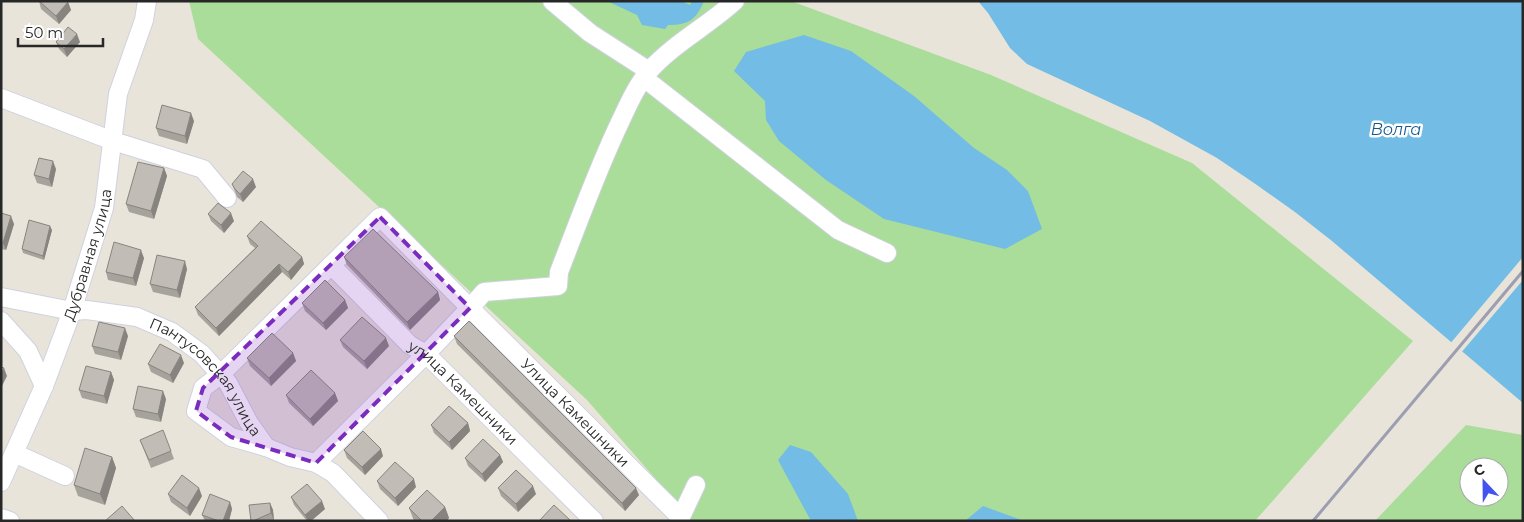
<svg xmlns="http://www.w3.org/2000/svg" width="1524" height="522" font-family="Montserrat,sans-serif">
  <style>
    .green { fill: #ad9; fill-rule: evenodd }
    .water { fill: #72bce5 }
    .pier { fill: #e9e4da }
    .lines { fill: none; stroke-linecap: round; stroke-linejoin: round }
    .minor-casing { stroke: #cfd1e0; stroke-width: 20 }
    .minor { stroke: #fff; stroke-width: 18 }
    .rail { stroke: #9d9eb1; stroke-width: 3 }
    .wall { fill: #a6a39d }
    .shaded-wall { fill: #87847f }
    .building { fill: #c1bdb6; stroke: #87847f }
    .marked { fill: #7b2cbf; fill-opacity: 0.2; stroke: #7b2cbf; stroke-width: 4; stroke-dasharray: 10 6; stroke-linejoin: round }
    .labels { text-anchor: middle; stroke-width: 5; stroke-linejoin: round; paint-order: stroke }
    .street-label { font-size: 15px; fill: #272727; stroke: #fff }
    .water-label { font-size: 16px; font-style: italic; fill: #16598d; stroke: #fff }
  </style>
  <rect width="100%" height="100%" fill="#e9e4da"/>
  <g class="green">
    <path d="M189,1H791L991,75L1192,163L1413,341L1255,521H692L587,400L198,39Z"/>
    <path d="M1466,425L1523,435V521H1375ZM1469,467H1499V497H1469Z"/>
  </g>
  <g class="water">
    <path d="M607,1H681L690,5L692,1H704C696,20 688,25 668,25L665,29L642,25L637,15Z"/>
    <path d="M978,1H1523V403L1332,241L1295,212L1254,183L1217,158L1150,121L1027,64L1010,48L988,13Z"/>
    <path d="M804,35L851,51L914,96L974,148L1007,170L1028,191L1042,229L1005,249L884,219L826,180L779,141L766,120L765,101L734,71L746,52Z"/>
    <path d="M790,445L811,452L848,494L858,521H811L778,460Z"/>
    <path d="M983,506L1024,521H965Z"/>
  </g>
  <path class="pier" d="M1523,257V280L1460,354L1449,345Z"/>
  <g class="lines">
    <defs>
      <g id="minor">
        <path d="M552,1L590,33L649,71"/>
        <path d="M644,78L838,230L887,253"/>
        <path d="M1,98L113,141L203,169L227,198"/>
        <path id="s1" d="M331,265L410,345L426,354L594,521"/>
        <path id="s2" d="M1,297L72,311L87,310L137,317L172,332L202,354L228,383L249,423L266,447L290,457L316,463L333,473L379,521"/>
        <path d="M1,321L28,351L44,386"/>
        <path d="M266,447L231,437L196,411L203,388L220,375L380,217L470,308L426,354L316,463"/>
        <path d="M14,453L65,476"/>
        <path id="s3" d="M1,482L44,386L72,311L104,208L118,94L144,20L147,1"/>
        <path d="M1,518L10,521"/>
        <path d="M681,518L470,308L484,292L558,286L559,272C579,221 597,170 621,120C629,103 637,85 649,71C674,43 708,26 735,1"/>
        <path d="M679,521L696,485"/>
      </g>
    </defs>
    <use href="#minor" class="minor-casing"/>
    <use href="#minor" class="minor"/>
    <path class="rail" d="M1313,521L1523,271"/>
  </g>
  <g class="wall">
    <path d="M39,1L68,2L71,10L59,24L41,9Z"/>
    <path d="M56,42H80L67,57L59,49Z"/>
    <path d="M194,121L187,144L159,136L156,128Z"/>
    <path d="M164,168L167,176L154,219L129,212L126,204Z"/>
    <path d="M56,169L52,187L37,183L34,175Z"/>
    <path d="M232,184L256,187L243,202L237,197Z"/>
    <path d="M1,213L14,224L6,250L1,249Z"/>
    <path d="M208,214L234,221L224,233L211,221Z"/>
    <path d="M52,230L44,260L23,253L22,249Z"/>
    <path d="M247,236L302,257L304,264L291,280L282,272L219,336L198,315L195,307L255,248L250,244Z"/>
    <path d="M344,257L438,292L440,300L410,330L347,265Z"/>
    <path d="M144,258L136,286L108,280L106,272Z"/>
    <path d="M187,269L180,298L153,292L150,284Z"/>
    <path d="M345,300L348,308L326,330L305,311L302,303Z"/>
    <path d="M128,336L121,360L95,354L92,346Z"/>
    <path d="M454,336L639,495L625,511L457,344Z"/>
    <path d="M340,340L389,346L367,369L343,347Z"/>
    <path d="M293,353L296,361L271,386L250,366L247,358Z"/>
    <path d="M184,363L173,383L151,372L148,364Z"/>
    <path d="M111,372L114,380L107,404L82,398L79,390Z"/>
    <path d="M335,393L338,401L313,426L289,403L286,395Z"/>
    <path d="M166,399L161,422L136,417L133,409Z"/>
    <path d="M468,423L470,431L452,450L434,433L431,425Z"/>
    <path d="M140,440L171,451L174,459L151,468Z"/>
    <path d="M344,450L383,456L365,475L347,458Z"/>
    <path d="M500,455L503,462L485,482L468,466L465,458Z"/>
    <path d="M112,457L116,468L105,505L78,496L74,485Z"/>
    <path d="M377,481L416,487L398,506L380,489Z"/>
    <path d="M498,488L536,494L518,512L501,496Z"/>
    <path d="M168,494L202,496L190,516L171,502Z"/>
    <path d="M291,497L325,509L311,521H307L294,505Z"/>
    <path d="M230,502L232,509L229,521H205L202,515Z"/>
    <path d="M270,503L273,510L274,521H251Z"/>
    <path d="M445,507L449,518L447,521H414L409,508Z"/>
  </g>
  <g class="shaded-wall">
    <path d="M68,2L71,10L59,24L56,16Z"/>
    <path d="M77,34L80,42L67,57L64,49Z"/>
    <path d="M191,113L194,121L187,144L185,136Z"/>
    <path d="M53,161L56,169L52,187L49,179Z"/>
    <path d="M164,168L167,176L154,219L151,211Z"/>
    <path d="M253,179L256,187L243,202L240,194Z"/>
    <path d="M231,213L234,221L224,233L221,225Z"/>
    <path d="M11,216L14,224L6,250L3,243Z"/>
    <path d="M50,226L52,230L44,260L43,256Z"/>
    <path d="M141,250L144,258L136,286L133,278Z"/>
    <path d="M302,257L304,264L291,280L288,272Z"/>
    <path d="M185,261L187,269L180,298L177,290Z"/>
    <path d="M279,264L282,272L219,336L216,328Z"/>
    <path d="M438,292L440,300L410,330L407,322Z"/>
    <path d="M345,300L348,308L326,330L323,323Z"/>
    <path d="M125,328L128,336L121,360L118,352Z"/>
    <path d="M386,338L389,346L367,369L364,361Z"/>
    <path d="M293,353L296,361L271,386L269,378Z"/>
    <path d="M181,355L184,363L173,383L170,375Z"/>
    <path d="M4,368L7,376L1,388V374Z"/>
    <path d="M111,372L114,380L107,404L104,396Z"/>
    <path d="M163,391L166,399L161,422L158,414Z"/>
    <path d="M335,393L338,401L313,426L310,419Z"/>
    <path d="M468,423L470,431L452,450L449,442Z"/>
    <path d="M381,449L383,456L365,475L362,467Z"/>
    <path d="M500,455L503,462L485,482L482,474Z"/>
    <path d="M112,457L116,468L105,505L100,494Z"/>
    <path d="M414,479L416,487L398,506L395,498Z"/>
    <path d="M533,486L536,494L518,512L516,504Z"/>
    <path d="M199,488L202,496L190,516L187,508Z"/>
    <path d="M636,488L639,495L625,511L622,503Z"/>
    <path d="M322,501L325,509L311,521H308L305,515Z"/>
    <path d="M230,502L232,509L229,521H223Z"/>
    <path d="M270,503L273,510L274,521L271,513Z"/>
    <path d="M445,507L449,518L447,521H431Z"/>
  </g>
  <g class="building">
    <path d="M39,1H67L68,2L56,16Z"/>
    <path d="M68,27L77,34L64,49L56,42Z"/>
    <path d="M162,105L191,113L185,136L156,128Z"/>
    <path d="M39,158L53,161L49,179L34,175Z"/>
    <path d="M138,162L164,168L151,211L126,204Z"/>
    <path d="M243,171L253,179L240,194L235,189L232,184Z"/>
    <path d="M218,203L231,213L221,225L208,214Z"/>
    <path d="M1,213L11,216L3,243L1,242Z"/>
    <path d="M29,220L50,226L43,256L22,249Z"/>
    <path d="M261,221L302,257L288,272L279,264L216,328L195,307L258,246L247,236Z"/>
    <path d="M373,229L438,292L407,322L344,257Z"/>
    <path d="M114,242L141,250L133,278L106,272Z"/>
    <path d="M157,255L185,261L177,290L150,284Z"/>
    <path d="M325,280L345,300L323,323L302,303Z"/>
    <path d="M362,317L386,338L364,361L340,340Z"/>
    <path d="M469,321L636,488L622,503L454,336Z"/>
    <path d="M99,322L125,328L118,352L92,346Z"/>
    <path d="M272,333L293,353L269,378L247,358Z"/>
    <path d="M160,344L181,355L170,375L148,364Z"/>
    <path d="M86,366L111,372L104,396L79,390Z"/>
    <path d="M1,367L4,368L1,374Z"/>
    <path d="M311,370L335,393L310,419L286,395Z"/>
    <path d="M138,386L163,391L158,414L133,409Z"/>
    <path d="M449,406L468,423L449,442L431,425Z"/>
    <path d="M163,430L171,451L149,460L140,440Z"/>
    <path d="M363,431L381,449L362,467L344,450Z"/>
    <path d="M483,439L500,455L482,474L465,458Z"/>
    <path d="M85,448L112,457L100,494L74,485Z"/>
    <path d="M395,462L414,479L395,498L377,481Z"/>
    <path d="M516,470L533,486L516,504L498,488Z"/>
    <path d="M182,475L199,488L187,508L168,494Z"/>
    <path d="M307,484L322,501L305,515L291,497Z"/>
    <path d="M427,490L445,507L431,521H422L409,508Z"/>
    <path d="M210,494L230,502L223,521H219L202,515Z"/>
    <path d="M270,503L271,513L253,521H251L249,505Z"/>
    <path d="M554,505L571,521H539Z"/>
    <path d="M122,506L135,521H105Z"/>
  </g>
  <path class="marked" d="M380,217L470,308L316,463L231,437L196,411L203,388Z"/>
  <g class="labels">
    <g class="street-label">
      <text dy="5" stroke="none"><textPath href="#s3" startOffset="244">Дубравная улица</textPath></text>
      <text dy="5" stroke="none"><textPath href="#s2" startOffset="232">Пантусовская улица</textPath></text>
      <text dy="5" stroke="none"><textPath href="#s1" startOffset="184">улица Камешники</textPath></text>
      <text transform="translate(575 413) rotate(45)" y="5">Улица Камешники</text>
    </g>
    <g class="water-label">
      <text x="1396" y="135">Волга</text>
    </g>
  </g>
  <rect width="1524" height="522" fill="none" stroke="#272727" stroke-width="5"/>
  <g transform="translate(1484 482) rotate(338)"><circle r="24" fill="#ffffff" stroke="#a9a9a9"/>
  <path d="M0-4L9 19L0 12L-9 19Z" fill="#4353ed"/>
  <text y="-8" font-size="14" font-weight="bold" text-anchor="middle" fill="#272727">С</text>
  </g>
  <path d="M18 38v8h85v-8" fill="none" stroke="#272727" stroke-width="2.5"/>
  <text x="25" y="38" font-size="15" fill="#272727" stroke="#ffffff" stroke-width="4" paint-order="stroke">50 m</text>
</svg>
